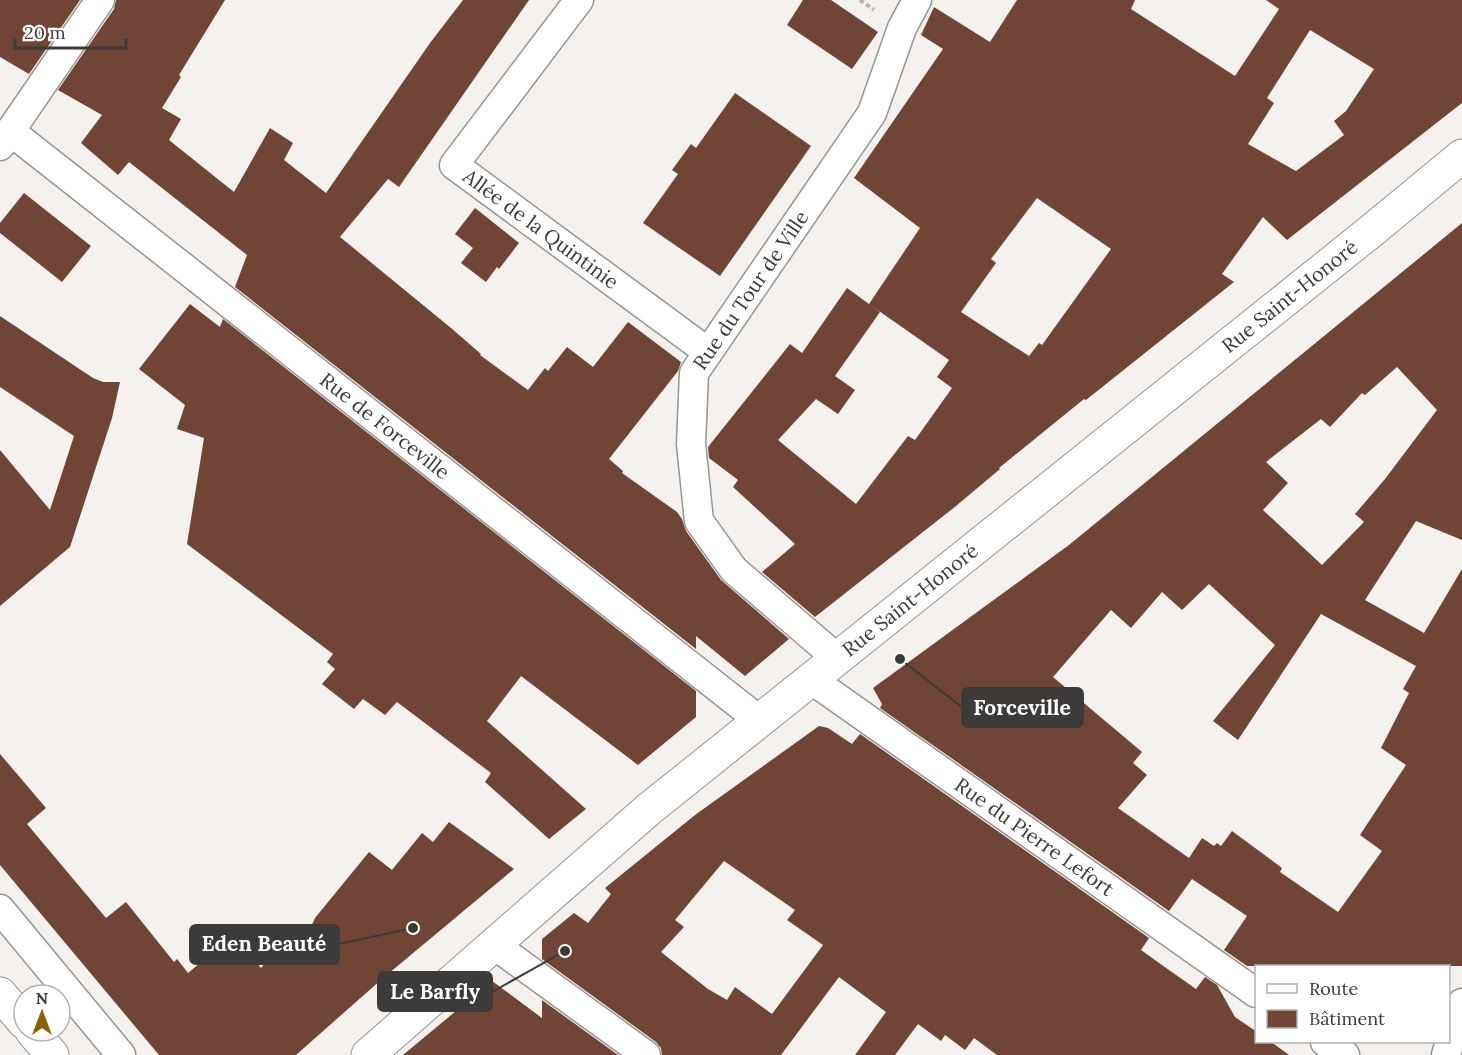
<svg xmlns="http://www.w3.org/2000/svg" width="1462" height="1055" font-family="Lora,serif">
  <style>
    .building { fill: #714535; fill-rule: evenodd }
    .lines { fill: none; stroke-linecap: round; stroke-linejoin: round }
    .minor-casing { stroke: #979491; stroke-width: 31 }
    .tertiary-casing { stroke: #979491; stroke-width: 35 }
    .primary-casing { stroke: #979491; stroke-width: 35 }
    .path { stroke: #b8b5b2; stroke-width: 4; stroke-dasharray: 4.5 3; stroke-linecap: butt }
    .minor { stroke: #fff; stroke-width: 28 }
    .tertiary { stroke: #fff; stroke-width: 33 }
    .primary { stroke: #fff; stroke-width: 33 }
    .labels { text-anchor: middle; stroke-width: 6; stroke-linejoin: round; paint-order: stroke }
    .street-label { font-size: 20px; fill: #3c3b39; stroke: #fff }
    .leader { fill: none; stroke: #3c3b39; stroke-width: 2 }
    .callout-dot { fill: #3c3b39; stroke: #fff; stroke-width: 2 }
    .callout { fill: #3c3b39; stroke: #3c3b39; stroke-width: 2 }
    .callout-label { font-size: 21px; text-anchor: middle; font-weight: bold; fill: #fff }
  </style>
  <rect width="100%" height="100%" fill="#f4f1ee"/>
  <g class="building">
    <path d="M0,0H80L29,74L0,57Z"/>
    <path d="M116,0H225L179,75L181,77L162,108L181,119L169,140L234,192L270,128L293,143L284,160L326,193L430,43L463,0H529L399,187L388,179L340,237L451,328L481,354L480,355L528,390L545,368L548,371L567,347L593,367L628,322L681,362L678,371L609,459L623,471L622,473L677,512L682,519L686,531L721,580L789,639L745,676L696,636V649L235,287L247,255L129,162L118,175L81,143L102,115L58,90L114,9Z"/>
    <path d="M803,0H831L878,32L852,69L787,25Z"/>
    <path d="M1017,0H1135L1131,9L1235,76L1279,9L1266,0H1462V103L1287,240L1263,217L1222,274L1234,282L1086,400L1084,399L999,468L1000,469L956,506L815,617L762,572L795,544L733,487L738,480L709,458L708,447L790,344L802,353L847,288L880,312L835,376L855,390L838,414L816,399L778,440L856,504L908,436L915,440L952,388L937,377L949,360L869,304L920,228L854,178L943,49L921,35L934,7L990,42ZM1310,30L1374,69L1346,111L1334,121L1344,135L1296,171L1248,144L1274,103L1267,98ZM1037,198L1111,249L1042,345L1039,343L1029,356L961,312L996,263L991,259Z"/>
    <path d="M735,93L811,146L720,276L643,223L678,174L672,170L691,144L696,148Z"/>
    <path d="M24,193L91,246L62,282L0,233V223Z"/>
    <path d="M475,208L519,243L499,269L497,267L486,282L461,263L473,248L455,234Z"/>
    <path d="M1462,223V540L1416,521L1365,600L1424,633L1462,569V966H1247L1224,950L1247,916L1192,879L1169,911L880,708L882,704L873,688L1069,545ZM1397,367L1437,410L1385,479L1355,514L1364,522L1322,565L1263,510L1288,483L1266,462L1321,419L1330,427L1362,393L1365,395ZM1209,584L1275,645L1213,721L1238,740L1321,614L1416,666L1403,689L1409,693L1381,748L1406,765L1360,835L1382,851L1338,912L1280,872L1282,868L1232,831L1221,846L1217,843L1214,846L1202,838L1189,858L1118,808L1147,775L1133,763L1142,752L1053,677L1111,610L1131,628L1162,592L1182,610Z"/>
    <path d="M190,304L220,327L223,319L696,691V717L638,765L521,676L487,721L586,809L549,839L485,782L491,773L397,702L385,715L363,699L354,709L322,684L335,669L327,662L333,654L187,544L204,438L177,429L185,405L139,369Z"/>
    <path d="M0,316L93,378L103,382H120L112,418L70,547L0,606V450L50,510L74,436L0,387Z"/>
    <path d="M819,726L828,728L852,744L860,734L1149,938L1141,950L1169,970L1196,989L1205,977L1217,985L1235,1017L1257,1032V1041H1270L1289,1055H997L974,1038L965,1050L945,1035L941,1041L918,1024L895,1055H855L886,1012L839,977L781,1055H662L661,1048L656,1042L542,959V939L574,913L588,923L611,894L605,888L695,815ZM724,861L795,910L787,920L823,945L772,1014L735,987L727,1000L708,989L661,952L684,927L675,920Z"/>
    <path d="M0,754L46,808L27,824L106,918L126,902L174,962L177,959L188,973L233,935L261,968L298,924L308,933L315,918L369,852L392,870L422,833L433,842L449,822L514,869L382,979L296,1055H159L0,865Z"/>
    <path d="M492,981L542,1018V1000L618,1055H403Z"/>
  </g>
  <g class="lines">
    <defs>
      <g id="minor">
        <path id="s1" d="M579,0L454,165L708,352"/>
        <path id="s2" d="M10,131L759,720"/>
        <path d="M0,146L100,0"/>
        <path id="s3" d="M838,659L734,570L699,521L691,444L694,373L872,113L902,28L917,0"/>
        <path id="s4" d="M812,680L1256,993"/>
        <path d="M0,909L121,1055"/>
        <path d="M493,944L646,1055"/>
        <path d="M1325,1042L1345,1055"/>
        <path d="M1446,1055L1462,1003"/>
      </g>
      <g id="tertiary">
        <path id="s5" d="M368,1055L649,809L1370,232L1462,156"/>
      </g>
      <g id="primary">
        <path d="M0,994L24,1022"/>
        <path d="M32,1031L52,1055"/>
      </g>
    </defs>
    <use href="#minor" class="minor-casing"/>
    <use href="#tertiary" class="tertiary-casing"/>
    <use href="#primary" class="primary-casing"/>
    <path class="path" d="M860,0L874,10"/>
    <use href="#minor" class="minor"/>
    <use href="#tertiary" class="tertiary"/>
    <use href="#primary" class="primary"/>
  </g>
  <g class="labels">
    <g class="street-label">
      <text dy="7" stroke="none"><textPath href="#s1" startOffset="315">Allée de la Quintinie</textPath></text>
      <text dy="7" stroke="none"><textPath href="#s3" startOffset="446">Rue du Tour de Ville</textPath></text>
      <text dy="7" stroke="none"><textPath href="#s5" startOffset="1194">Rue Saint-Honoré</textPath></text>
      <text dy="7" stroke="none"><textPath href="#s2" startOffset="477">Rue de Forceville</textPath></text>
      <text dy="7" stroke="none"><textPath href="#s5" startOffset="708">Rue Saint-Honoré</textPath></text>
      <text dy="7" stroke="none"><textPath href="#s4" startOffset="272">Rue du Pierre Lefort</textPath></text>
    </g>
  </g>
  <path class="leader" d="M900 659L962 707M413 928L339 944M565 951L492 992"/>
  <g class="callout-dot">
    <circle cx="900" cy="659" r="6"/>
    <circle cx="413" cy="928" r="6"/>
    <circle cx="565" cy="951" r="6"/>
  </g>
  <g class="callout">
    <rect x="962" y="688" width="121" height="39" rx="6"/>
    <rect x="190" y="925" width="149" height="39" rx="6"/>
    <rect x="378" y="972" width="114" height="39" rx="6"/>
  </g>
  <g class="callout-label">
    <text x="1022" y="715">Forceville</text>
    <text x="264" y="951">Eden Beauté</text>
    <text x="435" y="999">Le Barfly</text>
  </g>
  <rect x="1255" y="965" width="195" height="78" fill="#ffffff" stroke="#b1b1b0" stroke-width="1.5"/>
  <rect x="1267" y="984" width="30" height="9" fill="#ffffff" stroke="#b1b1b0" stroke-width="1.5"/>
  <text x="1309" y="995" font-size="18" fill="#3c3b39">Route</text>
  <rect x="1267" y="1010" width="30" height="18" fill="#714535" stroke="#b1b1b0" stroke-width="1.5"/>
  <text x="1309" y="1025" font-size="18" fill="#3c3b39">Bâtiment</text>
  <g transform="translate(42 1013)"><circle r="28" fill="#ffffff" stroke="#b1b1b0" stroke-width="1.5"/>
  <path d="M0-4.5L10 22L0 15L-10 22Z" fill="#8c6104"/>
  <text y="-9" font-size="16" font-weight="bold" text-anchor="middle" fill="#3c3b39">N</text>
  </g>
  <path d="M15 39v9h111v-9" fill="none" stroke="#3c3b39" stroke-width="3"/>
  <text x="24" y="39" font-size="18" fill="#3c3b39" stroke="#ffffff" stroke-width="4.5" paint-order="stroke">20 m</text>
</svg>
